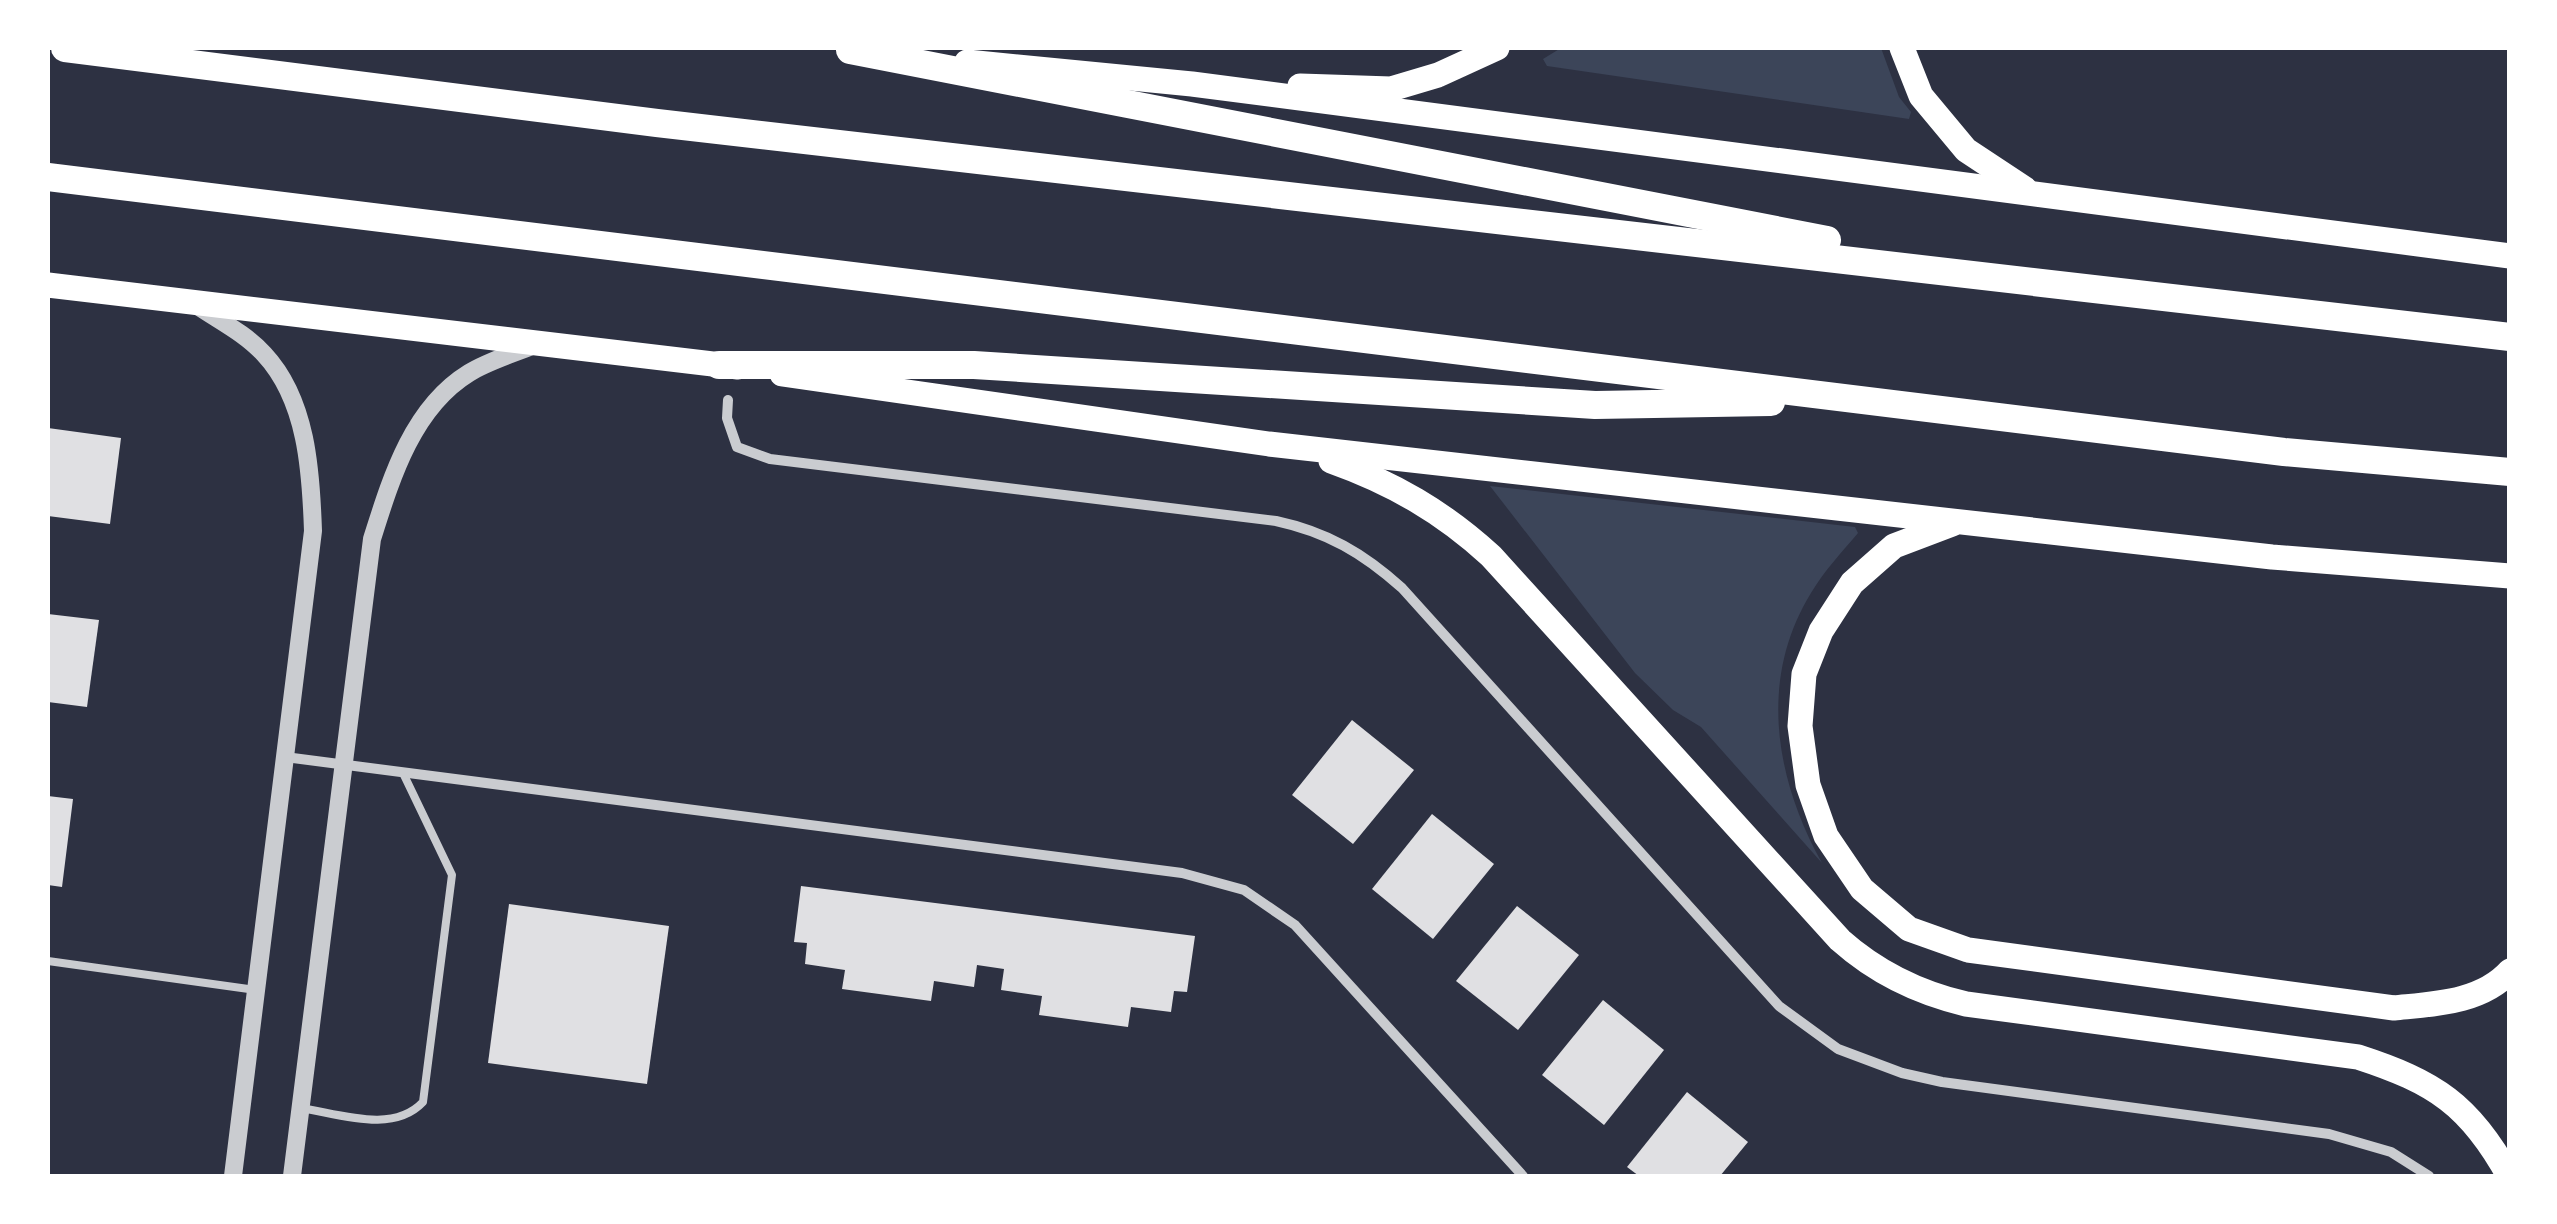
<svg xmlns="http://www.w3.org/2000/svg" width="2557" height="1224" font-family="Commissioner,sans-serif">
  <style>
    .green { fill: #3c4559 }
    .building { fill: #e0e0e3 }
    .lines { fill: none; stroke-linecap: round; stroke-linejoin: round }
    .service { stroke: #caccd0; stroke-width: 8 }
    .minor { stroke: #caccd0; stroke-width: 10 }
    .tertiary { stroke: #caccd0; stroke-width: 18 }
    .primary { stroke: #fff; stroke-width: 25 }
    .trunk { stroke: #fff; stroke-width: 28 }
  </style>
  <rect width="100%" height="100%" fill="#2d3142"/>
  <g class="green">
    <path d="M1561,48H1881L1899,97L1911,112L1909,119L1547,66L1543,59Z"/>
    <path d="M1490,486L1855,527L1858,533C1842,552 1824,571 1811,593C1758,679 1775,779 1822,863L1701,727L1673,710L1635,673Z"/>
  </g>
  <g class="building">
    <path d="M48,428L121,438L110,524L48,516Z"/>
    <path d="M48,614L99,620L87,707L48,702Z"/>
    <path d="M1352,720L1414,770L1353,844L1292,795Z"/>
    <path d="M48,796L73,799L62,887L48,885Z"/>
    <path d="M1432,814L1494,864L1433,939L1372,889Z"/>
    <path d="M801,886L1195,936L1187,992L1174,991L1171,1012L1131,1007L1128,1027L1039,1015L1042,996L1001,990L1004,969L977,965L974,987L934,981L931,1001L842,989L845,970L805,964L807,943L794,942Z"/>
    <path d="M509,904L669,926L647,1084L488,1063Z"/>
    <path d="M1517,906L1579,955L1518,1030L1456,981Z"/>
    <path d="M1603,1000L1664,1050L1604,1125L1542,1075Z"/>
    <path d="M1687,1092L1748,1142L1720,1176H1639L1627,1167Z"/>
  </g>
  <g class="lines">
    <g class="service">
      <path d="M48,961L256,990"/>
      <path d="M301,1108C340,1114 393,1134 423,1102L452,875L403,773"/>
    </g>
    <g class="minor">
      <path d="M728,400L727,418L737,447L770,459L1276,521C1327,532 1363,553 1402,588L1779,1006L1838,1049L1902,1073L1942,1082L2329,1134L2391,1152L2429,1176"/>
      <path d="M285,757L1182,873L1244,890L1295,925L1523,1176"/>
    </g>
    <g class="tertiary">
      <path d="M195,304C218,320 245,333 264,354C307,400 311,471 313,531L233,1176"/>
      <path d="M292,1176L372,539C391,479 412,408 469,373C488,361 513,354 534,345"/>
    </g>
    <g class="primary">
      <path d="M1902,48L1921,96L1966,150L2025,189"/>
      <path d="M967,62L1192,84L2510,256"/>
      <path d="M1300,86L1391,89L1438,75L1497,48"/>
      <path d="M48,285L738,367"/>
      <path d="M782,374L1269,444L2272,557L2510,576"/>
      <path d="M1331,461C1393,483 1443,512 1491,556L1840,940C1877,973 1919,993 1966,1004L2358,1057C2435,1082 2470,1105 2509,1176"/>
      <path d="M1952,524L1894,546L1852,583L1821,631L1804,674L1800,726L1808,785L1826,836L1862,889L1909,929L1968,950L2394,1008C2433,1004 2481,1003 2510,971"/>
    </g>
    <g class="trunk">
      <path d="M65,48L657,123L2510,337"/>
      <path d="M850,50L1827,240"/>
      <path d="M48,177L2284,452L2510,472"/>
      <path d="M719,365H974L1595,405L1771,402"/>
    </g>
  </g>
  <rect width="2557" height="1224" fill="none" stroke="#ffffff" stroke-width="100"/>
</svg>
